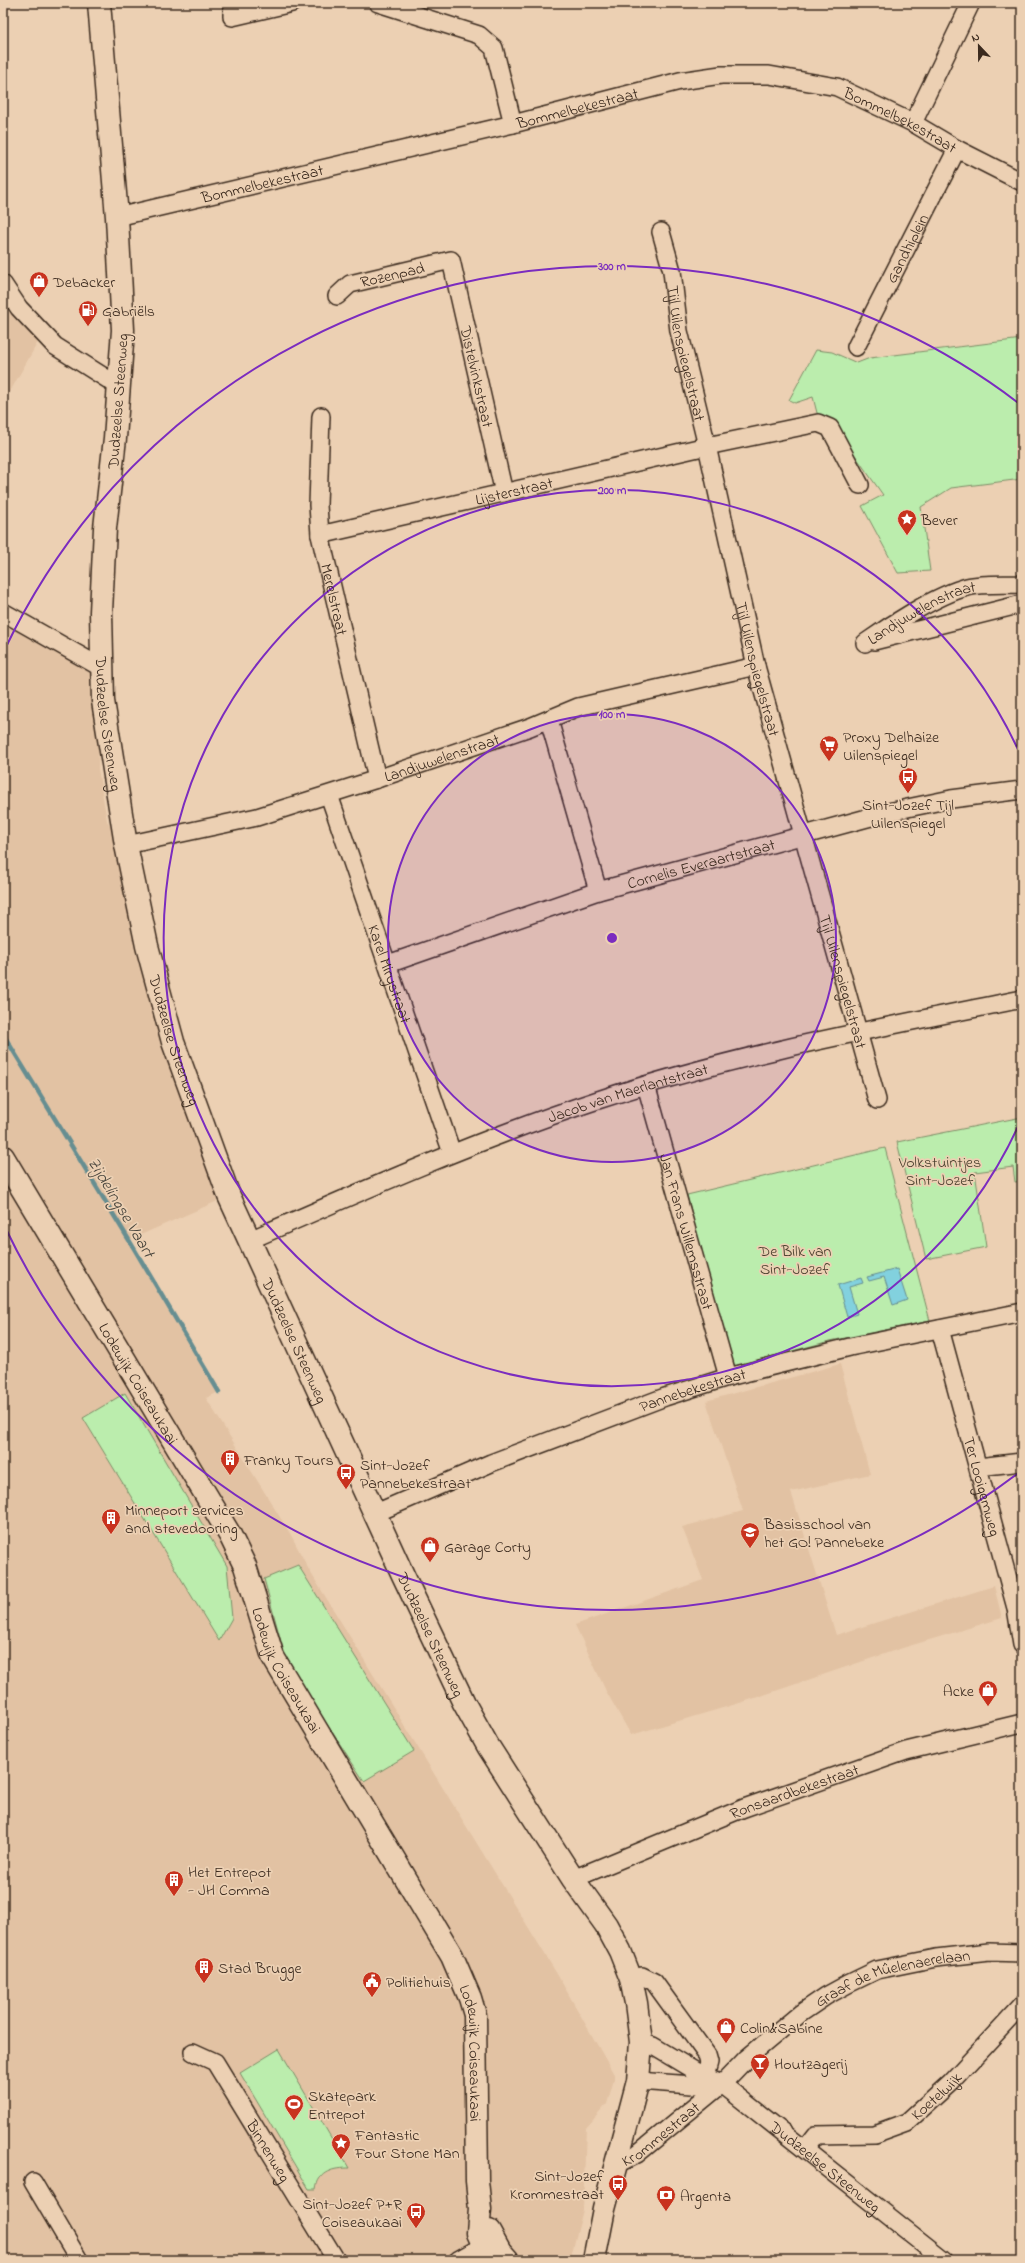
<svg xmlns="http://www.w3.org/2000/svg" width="1025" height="2263" font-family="'Indie Flower',sans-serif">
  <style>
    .built { fill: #e2c2a3 }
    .green { fill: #bbedad; stroke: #7b8c66 }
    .water { fill: #82d1de; stroke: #668e91 }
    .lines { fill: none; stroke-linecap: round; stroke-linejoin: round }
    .stream { stroke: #668e91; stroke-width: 4.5 }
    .street-casing { stroke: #3b2a1e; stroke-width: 20 }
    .secondary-casing { stroke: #3b2a1e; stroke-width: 25 }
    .street { stroke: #ecd0b3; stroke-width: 17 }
    .secondary { stroke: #ecd0b3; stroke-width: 22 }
    .ring { fill: none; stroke: #7b2cbf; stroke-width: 2 }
    .labels { text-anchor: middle; stroke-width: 3.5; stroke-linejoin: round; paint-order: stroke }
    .street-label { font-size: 16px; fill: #3b2a1e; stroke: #ecd0b3 }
    .poi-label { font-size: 16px; fill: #3b2a1e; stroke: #ecd0b3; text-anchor: start }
    .park-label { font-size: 16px; fill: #483e2c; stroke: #ecd0b3 }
    .water-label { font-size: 17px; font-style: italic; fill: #46433b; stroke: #ecd0b3 }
    .centre { fill: #7b2cbf; stroke: #ecd0b3; stroke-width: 2 }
    .ring-label { font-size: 12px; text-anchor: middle; font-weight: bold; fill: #7b2cbf; stroke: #ecd0b3; stroke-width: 3.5; stroke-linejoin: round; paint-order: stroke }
  </style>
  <rect width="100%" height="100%" fill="#ecd0b3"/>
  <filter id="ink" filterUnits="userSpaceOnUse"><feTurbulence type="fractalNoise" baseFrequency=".025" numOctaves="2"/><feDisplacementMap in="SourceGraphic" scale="8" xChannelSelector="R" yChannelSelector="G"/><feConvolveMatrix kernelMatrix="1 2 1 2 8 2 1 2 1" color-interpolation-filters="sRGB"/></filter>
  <g filter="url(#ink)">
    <g class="built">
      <path d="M3,284L43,333L3,404Z"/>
      <path d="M3,612L91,663L99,742L98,769L107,821L126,845L229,1196L129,1240L45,1104L219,1392L206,1398L291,1535L309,1570L557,1974L615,2076L607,2104L586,2128L583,2210L570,2260H3Z"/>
      <path d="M840,1364L870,1474L791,1492L836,1635L994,1586L1002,1618L896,1650L743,1702L631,1735L606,1691L575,1625L703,1580L682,1527L743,1511L706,1401Z"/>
    </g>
    <g class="green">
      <path d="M1022,339V479L951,488L921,507L930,571L898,573L862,506L883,495L835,427L817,413L813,397L795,403L789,400L816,350L832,352L857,363L870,358Z"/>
      <path d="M1022,1117V1181L1015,1182L1013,1167L975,1172L986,1247L926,1259L897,1142Z"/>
      <path d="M885,1148L930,1321L830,1341L732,1367L687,1195Z"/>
      <path d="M125,1393L227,1566L232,1618L219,1641L83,1418Z"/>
      <path d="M298,1565L414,1751L364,1781L287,1663L264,1579Z"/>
      <path d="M279,2049L349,2168C334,2168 318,2171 316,2189H309L240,2073Z"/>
    </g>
    <g class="water">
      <path d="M897,1269L907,1300L893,1305L884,1277L869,1281L867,1277Z"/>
      <path d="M861,1278L863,1283L849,1287L857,1314L847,1317L838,1285Z"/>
    </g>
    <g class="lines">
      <path class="stream" d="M3,1034L129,1240L219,1392"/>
      <defs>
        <g id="street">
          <path d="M232,3V17L292,3"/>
          <path d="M378,3L479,35L494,48L513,124"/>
          <path d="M913,123L971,3"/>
          <path id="s1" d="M117,217L513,124L680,81L721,75H769L837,87L913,123L957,149L1022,182"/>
          <path id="s2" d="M661,232L672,271L679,331L707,446L756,666L877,1100"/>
          <path d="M3,284L19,308L55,346L120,387"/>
          <path id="s3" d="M337,296L350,284L451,260L504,493"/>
          <path id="s4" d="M856,347L957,149"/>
          <path id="s5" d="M321,416L318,505L320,535L377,779"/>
          <path id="s6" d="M320,535L707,446L818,423L830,428L860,485"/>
          <path d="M3,612L102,668"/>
          <path d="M874,641L1022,604"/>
          <path id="s7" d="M865,643C890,625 937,595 967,587C984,583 1005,585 1022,584"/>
          <path d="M549,720L598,891"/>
          <path id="s8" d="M329,795L452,1153"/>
          <path id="s9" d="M126,845L257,817L377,779L530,727L578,707L756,666"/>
          <path id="s10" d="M388,964L598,891L893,811L951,799L1022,790"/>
          <path id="s11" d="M646,1085L728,1377"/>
          <path id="s12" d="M250,1240C364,1190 479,1139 598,1100C736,1054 879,1028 1022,999"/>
          <path id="s13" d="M940,1329L1016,1608L1022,1645"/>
          <path d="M978,1467L1022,1462"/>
          <path id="s14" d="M376,1513L491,1463L665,1397L728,1377L850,1347L1022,1312"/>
          <path id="s15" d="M573,1879L744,1808L906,1751L1022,1723"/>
          <path d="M631,1979L642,1976L654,1982L707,2055L709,2062L705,2077"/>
          <path id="s16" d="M641,2042L653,2046L705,2077L722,2084L944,2260"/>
          <path id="s17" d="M193,2052L215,2062L336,2260"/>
          <path d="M638,2081L692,2085L718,2084"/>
          <path id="s18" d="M805,2149L816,2135L874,2134L907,2122L950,2083L1022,2005"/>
          <path id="s19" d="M617,2164L637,2154L722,2084L747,2058L801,2013L826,1996L848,1984L877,1970L936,1958L989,1952L1022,1953"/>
          <path d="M33,2182L79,2260"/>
          <path d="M458,2260L483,2246"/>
        </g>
        <g id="secondary">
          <path id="s20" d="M99,3L117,217L123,330L115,438L105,528L101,612L103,701L126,845L147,946L173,1042L229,1196L403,1575L464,1703L488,1746L573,1879L606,1925L620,1951L631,1979L636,2003L641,2042L638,2081L604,2209L594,2260"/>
          <path id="s21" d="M3,1157L230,1535L245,1566L273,1657L452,1956L470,1998L475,2015L477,2181L480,2209L478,2233L490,2260"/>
          <path d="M489,2231L500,2251L508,2260"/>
        </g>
      </defs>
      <use href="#street" class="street-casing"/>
      <use href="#secondary" class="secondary-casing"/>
      <use href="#street" class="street"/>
      <use href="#secondary" class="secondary"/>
    </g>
  </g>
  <circle cx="612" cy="938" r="224" fill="#7b2cbf" fill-opacity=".12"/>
  <g class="ring">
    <circle cx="612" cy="938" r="224"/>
    <path d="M1021 1120A448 448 0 1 1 1021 756"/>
    <path d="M1021 1471A672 672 0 0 1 5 1227M5 649A672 672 0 0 1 1021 405"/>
  </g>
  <defs>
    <symbol id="shop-pin" viewBox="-11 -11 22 30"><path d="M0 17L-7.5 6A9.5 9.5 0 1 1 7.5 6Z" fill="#c8321e" stroke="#ecd0b3"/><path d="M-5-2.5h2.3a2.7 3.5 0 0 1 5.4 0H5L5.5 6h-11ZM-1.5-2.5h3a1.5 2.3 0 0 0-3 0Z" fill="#fff"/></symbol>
    <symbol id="fuel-pin" viewBox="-11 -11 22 30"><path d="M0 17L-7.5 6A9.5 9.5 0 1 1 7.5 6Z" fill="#c8321e" stroke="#ecd0b3"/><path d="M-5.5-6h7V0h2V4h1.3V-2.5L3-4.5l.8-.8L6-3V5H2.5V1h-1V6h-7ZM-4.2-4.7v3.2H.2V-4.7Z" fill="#fff"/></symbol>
    <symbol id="sight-pin" viewBox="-11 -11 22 30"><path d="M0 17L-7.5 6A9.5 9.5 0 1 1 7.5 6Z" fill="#c8321e" stroke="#ecd0b3"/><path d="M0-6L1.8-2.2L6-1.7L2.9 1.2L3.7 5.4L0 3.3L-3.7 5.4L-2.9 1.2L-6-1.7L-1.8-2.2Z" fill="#fff"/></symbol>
    <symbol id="supermarket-pin" viewBox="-11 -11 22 30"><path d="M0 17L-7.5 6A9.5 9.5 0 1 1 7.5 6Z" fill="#c8321e" stroke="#ecd0b3"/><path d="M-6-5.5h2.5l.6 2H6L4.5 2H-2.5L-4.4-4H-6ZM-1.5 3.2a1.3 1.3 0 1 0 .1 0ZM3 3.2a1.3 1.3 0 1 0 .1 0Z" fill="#fff"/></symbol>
    <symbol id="bus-pin" viewBox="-11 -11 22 30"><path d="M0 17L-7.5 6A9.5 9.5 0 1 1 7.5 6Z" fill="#c8321e" stroke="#ecd0b3"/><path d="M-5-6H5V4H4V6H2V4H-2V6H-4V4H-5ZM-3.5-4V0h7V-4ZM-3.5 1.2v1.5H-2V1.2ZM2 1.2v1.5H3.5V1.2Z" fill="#fff"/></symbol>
    <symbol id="building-pin" viewBox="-11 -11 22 30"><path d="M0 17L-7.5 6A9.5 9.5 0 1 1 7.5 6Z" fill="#c8321e" stroke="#ecd0b3"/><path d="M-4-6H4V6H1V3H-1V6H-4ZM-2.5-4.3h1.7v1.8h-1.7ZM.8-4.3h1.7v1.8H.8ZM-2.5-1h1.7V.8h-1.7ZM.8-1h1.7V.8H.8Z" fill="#fff"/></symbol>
    <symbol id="school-pin" viewBox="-11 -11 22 30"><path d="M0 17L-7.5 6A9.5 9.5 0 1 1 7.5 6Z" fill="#c8321e" stroke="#ecd0b3"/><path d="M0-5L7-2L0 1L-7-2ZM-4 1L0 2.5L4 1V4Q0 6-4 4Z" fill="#fff"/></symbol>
    <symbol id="civic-pin" viewBox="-11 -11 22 30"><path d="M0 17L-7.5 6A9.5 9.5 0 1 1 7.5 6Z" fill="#c8321e" stroke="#ecd0b3"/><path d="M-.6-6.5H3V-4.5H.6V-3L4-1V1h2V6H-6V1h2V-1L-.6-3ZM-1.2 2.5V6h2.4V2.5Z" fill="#fff"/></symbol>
    <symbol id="bar-pin" viewBox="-11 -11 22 30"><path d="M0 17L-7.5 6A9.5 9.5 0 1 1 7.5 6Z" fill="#c8321e" stroke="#ecd0b3"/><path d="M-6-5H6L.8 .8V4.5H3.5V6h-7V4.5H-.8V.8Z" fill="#fff"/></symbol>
    <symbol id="stadium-pin" viewBox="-11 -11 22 30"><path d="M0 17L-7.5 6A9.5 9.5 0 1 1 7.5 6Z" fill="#c8321e" stroke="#ecd0b3"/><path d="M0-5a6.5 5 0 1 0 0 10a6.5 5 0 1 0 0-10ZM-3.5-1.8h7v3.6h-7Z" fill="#fff"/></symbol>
    <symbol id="bank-pin" viewBox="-11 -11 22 30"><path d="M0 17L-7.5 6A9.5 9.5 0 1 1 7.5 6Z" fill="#c8321e" stroke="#ecd0b3"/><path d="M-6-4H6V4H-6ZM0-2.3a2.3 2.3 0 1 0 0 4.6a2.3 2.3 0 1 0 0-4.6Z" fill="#fff"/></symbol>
  </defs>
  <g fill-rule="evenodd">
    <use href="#shop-pin" x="28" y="270" width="22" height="30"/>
    <use href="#fuel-pin" x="77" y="299" width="22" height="30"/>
    <use href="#sight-pin" x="896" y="508" width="22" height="30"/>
    <use href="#supermarket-pin" x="818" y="734" width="22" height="30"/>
    <use href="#bus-pin" x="897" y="766" width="22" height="30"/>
    <use href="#building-pin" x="219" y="1448" width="22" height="30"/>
    <use href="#bus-pin" x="335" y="1462" width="22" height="30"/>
    <use href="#building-pin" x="100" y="1507" width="22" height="30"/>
    <use href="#school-pin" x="739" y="1521" width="22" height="30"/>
    <use href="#shop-pin" x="419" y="1535" width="22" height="30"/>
    <use href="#shop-pin" x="977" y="1679" width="22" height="30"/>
    <use href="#building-pin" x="163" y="1869" width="22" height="30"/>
    <use href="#building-pin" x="193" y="1956" width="22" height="30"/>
    <use href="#civic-pin" x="361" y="1970" width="22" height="30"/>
    <use href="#shop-pin" x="715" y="2016" width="22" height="30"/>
    <use href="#bar-pin" x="749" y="2052" width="22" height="30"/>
    <use href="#stadium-pin" x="283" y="2093" width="22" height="30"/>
    <use href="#sight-pin" x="330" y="2132" width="22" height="30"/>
    <use href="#bus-pin" x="607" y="2173" width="22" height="30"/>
    <use href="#bank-pin" x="655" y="2184" width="22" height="30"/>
    <use href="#bus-pin" x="405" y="2201" width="22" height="30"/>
  </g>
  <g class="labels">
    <g class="street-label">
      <text dy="6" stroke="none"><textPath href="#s1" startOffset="473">Bommelbekestraat</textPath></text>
      <text dy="6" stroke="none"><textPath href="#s1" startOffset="809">Bommelbekestraat</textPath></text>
      <text dy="6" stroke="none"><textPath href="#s1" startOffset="149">Bommelbekestraat</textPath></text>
      <text dy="6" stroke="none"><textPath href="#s4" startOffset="111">Gandhiplein</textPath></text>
      <text dy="6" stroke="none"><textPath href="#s3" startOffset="61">Rozenpad</textPath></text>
      <text dy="6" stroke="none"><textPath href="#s2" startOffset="124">Tijl Uilenspiegelstraat</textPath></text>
      <text dy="6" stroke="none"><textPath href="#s3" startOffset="241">Distelvinkstraat</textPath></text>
      <text transform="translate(117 401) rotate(-86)" y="6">Dudzeelse Steenweg</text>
      <text dy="6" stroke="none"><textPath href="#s6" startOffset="199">Lijsterstraat</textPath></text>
      <text dy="6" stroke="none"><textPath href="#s5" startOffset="185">Merelstraat</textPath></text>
      <text dy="6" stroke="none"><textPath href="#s7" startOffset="65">Landjuwelenstraat</textPath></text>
      <text dy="6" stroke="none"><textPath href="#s2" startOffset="448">Tijl Uilenspiegelstraat</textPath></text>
      <text dy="6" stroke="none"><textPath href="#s20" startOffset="723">Dudzeelse Steenweg</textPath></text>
      <text dy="6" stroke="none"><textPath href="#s9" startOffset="328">Landjuwelenstraat</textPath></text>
      <text dy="6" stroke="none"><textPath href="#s10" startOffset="329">Cornelis Everaartstraat</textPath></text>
      <text dy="6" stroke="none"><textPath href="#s8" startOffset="189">Karel Mirystraat</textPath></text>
      <text dy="6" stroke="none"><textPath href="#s2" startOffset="772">Tijl Uilenspiegelstraat</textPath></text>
      <text dy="6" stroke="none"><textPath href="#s20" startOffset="1047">Dudzeelse Steenweg</textPath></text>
      <text dy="6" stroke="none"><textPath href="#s12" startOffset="406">Jacob van Maerlantstraat</textPath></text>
      <text dy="6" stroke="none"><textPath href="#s11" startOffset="152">Jan Frans Willemsstraat</textPath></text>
      <text dy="6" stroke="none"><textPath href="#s20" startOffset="1371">Dudzeelse Steenweg</textPath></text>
      <text dy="6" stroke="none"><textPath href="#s21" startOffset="264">Lodewijk Coiseaukaai</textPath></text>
      <text dy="6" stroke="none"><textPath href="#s14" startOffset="340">Pannebekestraat</textPath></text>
      <text dy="6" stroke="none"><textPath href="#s13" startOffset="163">Ter Looigemweg</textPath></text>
      <text dy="6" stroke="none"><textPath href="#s20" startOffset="1695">Dudzeelse Steenweg</textPath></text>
      <text dy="6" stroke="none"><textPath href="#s21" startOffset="588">Lodewijk Coiseaukaai</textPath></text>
      <text dy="6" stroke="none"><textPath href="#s15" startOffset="238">Ronsaardbekestraat</textPath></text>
      <text dy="6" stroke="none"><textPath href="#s19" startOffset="339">Graaf de Mûelenaerelaan</textPath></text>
      <text dy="6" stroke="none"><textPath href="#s21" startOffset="1020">Lodewijk Coiseaukaai</textPath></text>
      <text dy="6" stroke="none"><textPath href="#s18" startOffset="150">Koetelwijk</textPath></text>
      <text dy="6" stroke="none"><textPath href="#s19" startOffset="53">Krommestraat</textPath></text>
      <text dy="6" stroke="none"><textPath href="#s17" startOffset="128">Binnenweg</textPath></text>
      <text dy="6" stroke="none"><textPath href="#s16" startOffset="224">Dudzeelse Steenweg</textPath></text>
    </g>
    <g class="poi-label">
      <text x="53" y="287">Debacker</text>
      <text x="102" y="316">Gabriëls</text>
      <text x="921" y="525">Bever</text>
      <text x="843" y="742">Proxy Delhaize<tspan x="843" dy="18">Uilenspiegel</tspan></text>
      <text x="908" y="810" text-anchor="middle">Sint-Jozef Tijl<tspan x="908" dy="18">Uilenspiegel</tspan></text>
      <text x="244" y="1465">Franky Tours</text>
      <text x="360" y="1470">Sint-Jozef<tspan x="360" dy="18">Pannebekestraat</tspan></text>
      <text x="125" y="1515">Minneport services<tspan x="125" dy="18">and stevedooring</tspan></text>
      <text x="764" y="1529">Basisschool van<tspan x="764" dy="18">het GO! Pannebeke</tspan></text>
      <text x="444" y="1552">Garage Corty</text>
      <text x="974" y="1696" text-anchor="end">Acke</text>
      <text x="188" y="1877">Het Entrepot<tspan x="188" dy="18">- JH Comma</tspan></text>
      <text x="218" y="1973">Stad Brugge</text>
      <text x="386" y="1987">Politiehuis</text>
      <text x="740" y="2033">Colin&amp;Sabine</text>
      <text x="774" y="2069">Houtzagerij</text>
      <text x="308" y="2101">Skatepark<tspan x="308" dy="18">Entrepot</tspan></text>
      <text x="355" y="2140">Fantastic<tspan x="355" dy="18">Four Stone Man</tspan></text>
      <text x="604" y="2181" text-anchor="end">Sint-Jozef<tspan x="604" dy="18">Krommestraat</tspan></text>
      <text x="680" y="2201">Argenta</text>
      <text x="402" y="2209" text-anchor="end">Sint-Jozef P+R<tspan x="402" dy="18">Coiseaukaai</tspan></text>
    </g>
    <g class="park-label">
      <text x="940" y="1167">Volkstuintjes<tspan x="940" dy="18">Sint-Jozef</tspan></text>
      <text x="795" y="1256">De Bilk van<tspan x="795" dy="18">Sint-Jozef</tspan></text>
    </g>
    <g class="water-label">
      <text transform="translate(122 1207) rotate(59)" y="6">Zijdelingse Vaart</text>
    </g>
  </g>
  <circle cx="612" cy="938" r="6" class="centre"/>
  <g class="ring-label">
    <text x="612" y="270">300 m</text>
    <text x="612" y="494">200 m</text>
    <text x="612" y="718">100 m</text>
  </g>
  <rect width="1025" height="2263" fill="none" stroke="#ecd0b3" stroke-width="16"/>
  <rect x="8" y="8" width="1009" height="2247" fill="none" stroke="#3b2a1e" stroke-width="1.5" filter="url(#ink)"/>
  <g transform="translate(979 46) rotate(338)" stroke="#ecd0b3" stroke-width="3" paint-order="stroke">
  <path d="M0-3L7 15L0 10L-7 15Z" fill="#3b2a1e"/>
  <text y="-6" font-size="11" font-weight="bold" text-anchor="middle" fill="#3b2a1e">N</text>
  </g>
</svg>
